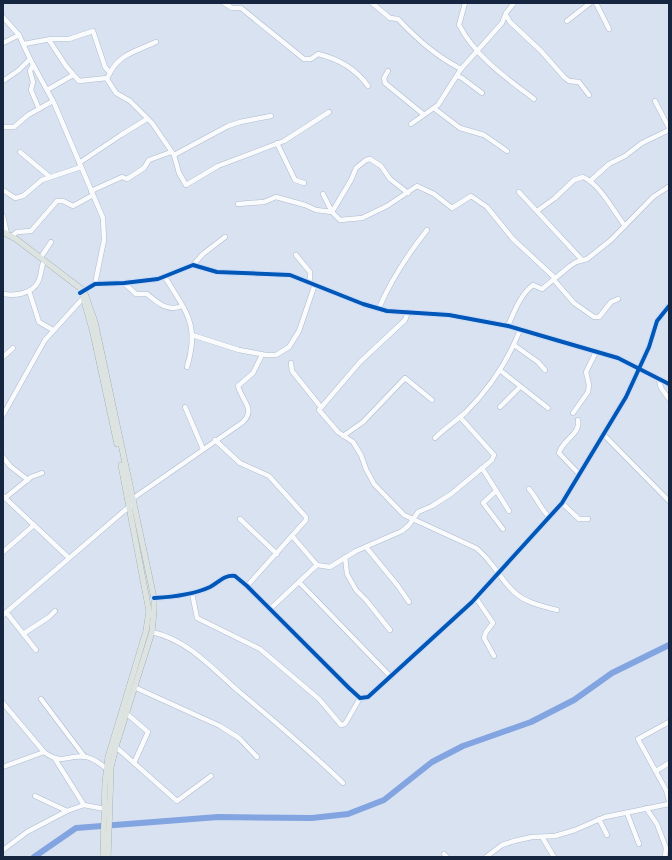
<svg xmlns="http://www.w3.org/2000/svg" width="672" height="860" font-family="Ubuntu,sans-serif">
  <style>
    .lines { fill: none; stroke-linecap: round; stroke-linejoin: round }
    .river { stroke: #82a4e1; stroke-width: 6 }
    .minor-casing { stroke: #afbacd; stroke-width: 5.5 }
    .major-casing { stroke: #929e9e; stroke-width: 6 }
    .minor { stroke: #f9fbfd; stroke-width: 4.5 }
    .major { stroke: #dde3e0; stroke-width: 5.5 }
    .cycleway-casing { stroke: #cfdffb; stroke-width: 6 }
    .cycleway { stroke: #0057b8; stroke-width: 4 }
  </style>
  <rect width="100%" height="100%" fill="#d9e2f1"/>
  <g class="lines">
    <path class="river" d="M34,857L76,828L218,817L312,818L348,814L384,800L432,762L463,746L531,722L574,700L612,673L669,645"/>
    <defs>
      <g id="minor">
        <path d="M224,3L232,8H241L304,59H311L318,54C339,59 356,69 368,86"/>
        <path d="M372,3L390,18L398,19C418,40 436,56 461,69"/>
        <path d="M465,3L459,25C476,57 505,77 534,99"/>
        <path d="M596,3L609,29"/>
        <path d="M506,15L510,22L541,51L564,77L569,81L579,82L589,95"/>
        <path d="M3,17L19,35L30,59L54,103L103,218L104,240L95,284"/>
        <path d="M567,21L590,3"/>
        <path d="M49,40L66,66L79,81L107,78"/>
        <path d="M156,42C135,52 117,54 107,79L116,93L130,101L152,123L174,155L179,173L186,185L218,166L284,141L329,112"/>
        <path d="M3,43L19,35"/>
        <path d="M24,44L51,39H69L93,31L105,67L110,73"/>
        <path d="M33,65L30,71L33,82L31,90L39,109"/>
        <path d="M388,71L384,78L385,83L423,114"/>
        <path d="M457,76L462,78L482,93"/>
        <path d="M3,81L19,70L30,59"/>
        <path d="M47,90L73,75"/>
        <path d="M655,101L669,128"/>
        <path d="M435,109L460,128L484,135L507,151"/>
        <path d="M411,124L438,105L461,69L502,23L506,13L514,3"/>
        <path d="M3,127H14L28,115L53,101"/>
        <path d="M277,143L295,180L304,183"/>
        <path d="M20,152L50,177"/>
        <path d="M174,155L228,126L240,122L271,116"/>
        <path d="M79,163L121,135L147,119"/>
        <path d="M590,181L609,164L625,156L642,143L669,130"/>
        <path d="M3,190L15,198L23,196L42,180L81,167"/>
        <path d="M91,191L122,177L127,179L144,168L149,160L171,152"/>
        <path d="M519,192L582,260"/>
        <path d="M323,194L332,212L340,220L362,218L387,206L417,186L434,194L452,208L471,196L487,207L513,239L555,278"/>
        <path d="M238,204L264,202L276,197L305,205L316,210L332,212L351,180L356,168L366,160L370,159L381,166L390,179L408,193"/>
        <path d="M537,211L555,198L574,180L583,177C600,184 614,212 625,226"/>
        <path d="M3,216L7,234"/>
        <path d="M12,236L17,232L31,231L57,201H63L73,206L93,195"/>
        <path d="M296,255L310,272V282"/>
        <path d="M41,257L51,242"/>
        <path d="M193,265L203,254L225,237"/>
        <path d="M165,277C186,312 200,324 187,367"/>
        <path d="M554,280L574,303L594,317H599L611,302L618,299"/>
        <path d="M124,283L136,294H147C158,303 168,312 182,306"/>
        <path d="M29,291L39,322L53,330"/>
        <path d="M80,293L95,284L124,283L158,279L193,265L217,272L290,275L363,304L387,311L449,315L508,326L556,340L618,358L669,384"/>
        <path d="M3,294C15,296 32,294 38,282C41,277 41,269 43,263"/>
        <path d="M379,308C391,280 408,254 427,230"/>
        <path d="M408,312L405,320L360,362L319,410L338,432L353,442L361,455L366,469L374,484L404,515L476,548C492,560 500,579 514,592C526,603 542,606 557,610"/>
        <path d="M508,326C514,312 520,295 533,285L542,289L570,266L576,262L587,259L611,240L653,197L668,187"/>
        <path d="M192,335L239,350L266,355H276L289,347L299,331L315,284"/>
        <path d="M514,345L538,362L545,370"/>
        <path d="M3,357L13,348"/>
        <path d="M291,363L292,371L320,406"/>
        <path d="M501,371L548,408"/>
        <path d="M659,380L661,388L669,399"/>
        <path d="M185,407L203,449"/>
        <path d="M500,407L520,387"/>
        <path d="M573,413L588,392L589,385L586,372L596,352"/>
        <path d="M3,415L45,340L84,297"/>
        <path d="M578,420C581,434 562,440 559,453L579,474"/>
        <path d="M604,435L669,501"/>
        <path d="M343,436L363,422L405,378L432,400"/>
        <path d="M435,438C444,429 456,421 466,412C490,388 508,361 520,330"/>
        <path d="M215,440L240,463L269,476L306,517V520L247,586"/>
        <path d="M3,457L10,466L28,480"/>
        <path d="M482,468L509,511"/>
        <path d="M529,489C537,498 540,508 549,517"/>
        <path d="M496,491L483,503L503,529"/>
        <path d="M3,496L69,558"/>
        <path d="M5,498L31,477L42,473"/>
        <path d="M132,499L243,422C256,409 242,401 238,386L253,373L262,355"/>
        <path d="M562,503L579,519H588"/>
        <path d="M240,519L277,554"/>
        <path d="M366,547L398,586L409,602"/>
        <path d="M3,552L34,525"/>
        <path d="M345,557L347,574L356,590L366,600L390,630"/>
        <path d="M317,565L330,567L356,551L402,531L409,525L418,512L432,506L451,494L492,460L494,455L460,417"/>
        <path d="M299,582L391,677"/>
        <path d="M192,593L197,618L260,649L319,699L341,725L345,724L360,698"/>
        <path d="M154,598C172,597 193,595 210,587C218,583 225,574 235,576L247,586L349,688L360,698L368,697L472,602L562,503L626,397L649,347L657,321L669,306"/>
        <path d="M476,598L493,623L486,632L484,638L494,656"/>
        <path d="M270,609L317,565L293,537"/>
        <path d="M6,612L36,650"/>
        <path d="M3,615L131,505"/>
        <path d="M152,632C187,640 210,666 236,689C273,720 309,750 343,783"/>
        <path d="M23,634L49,617L55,611"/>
        <path d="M134,687L220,726L239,738L257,757"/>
        <path d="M41,699L84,756"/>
        <path d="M3,703L44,752C63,766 67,754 86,757C94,758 102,765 108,770"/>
        <path d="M126,713L148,732L134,763"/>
        <path d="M669,722L638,739L666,790L669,801"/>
        <path d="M116,747L177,801L211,776"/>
        <path d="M55,759L84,805L105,809"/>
        <path d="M3,767L44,752"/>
        <path d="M656,771L669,763"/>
        <path d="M35,796L67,811L84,805"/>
        <path d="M646,808L657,824L666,848L665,857"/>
        <path d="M627,813L639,844"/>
        <path d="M599,819L607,835"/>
        <path d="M542,837L554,857"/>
        <path d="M3,850L27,832L67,811"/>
        <path d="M444,854L447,857"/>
        <path d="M486,857L502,845L514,841L532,837L555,836L575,830L605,817L669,804"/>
      </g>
      <g id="major">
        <path d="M3,232L16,239L84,291L95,322L154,598V610L152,632L117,743L111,767L108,857"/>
        <path d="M83,297L93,333L117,444"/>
        <path d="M103,857L105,784L108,757L146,631L149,611L121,465"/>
      </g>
    </defs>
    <use href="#minor" class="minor-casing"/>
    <use href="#major" class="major-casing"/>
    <use href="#minor" class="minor"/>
    <use href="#major" class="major"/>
    <defs>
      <g id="cycleway">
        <path d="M80,293L95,284L124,283L158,279L193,265L217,272L290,275L363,304L387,311L449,315L508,326L556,340L618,358L669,384"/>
        <path d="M154,598C172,597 193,595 210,587C218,583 225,574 235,576L247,586L349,688L360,698L368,697L472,602L562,503L626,397L649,347L657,321L669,306"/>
      </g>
    </defs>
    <use href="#cycleway" class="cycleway-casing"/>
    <use href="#cycleway" class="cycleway"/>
  </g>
  <rect width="672" height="860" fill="none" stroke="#172640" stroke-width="8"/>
</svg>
